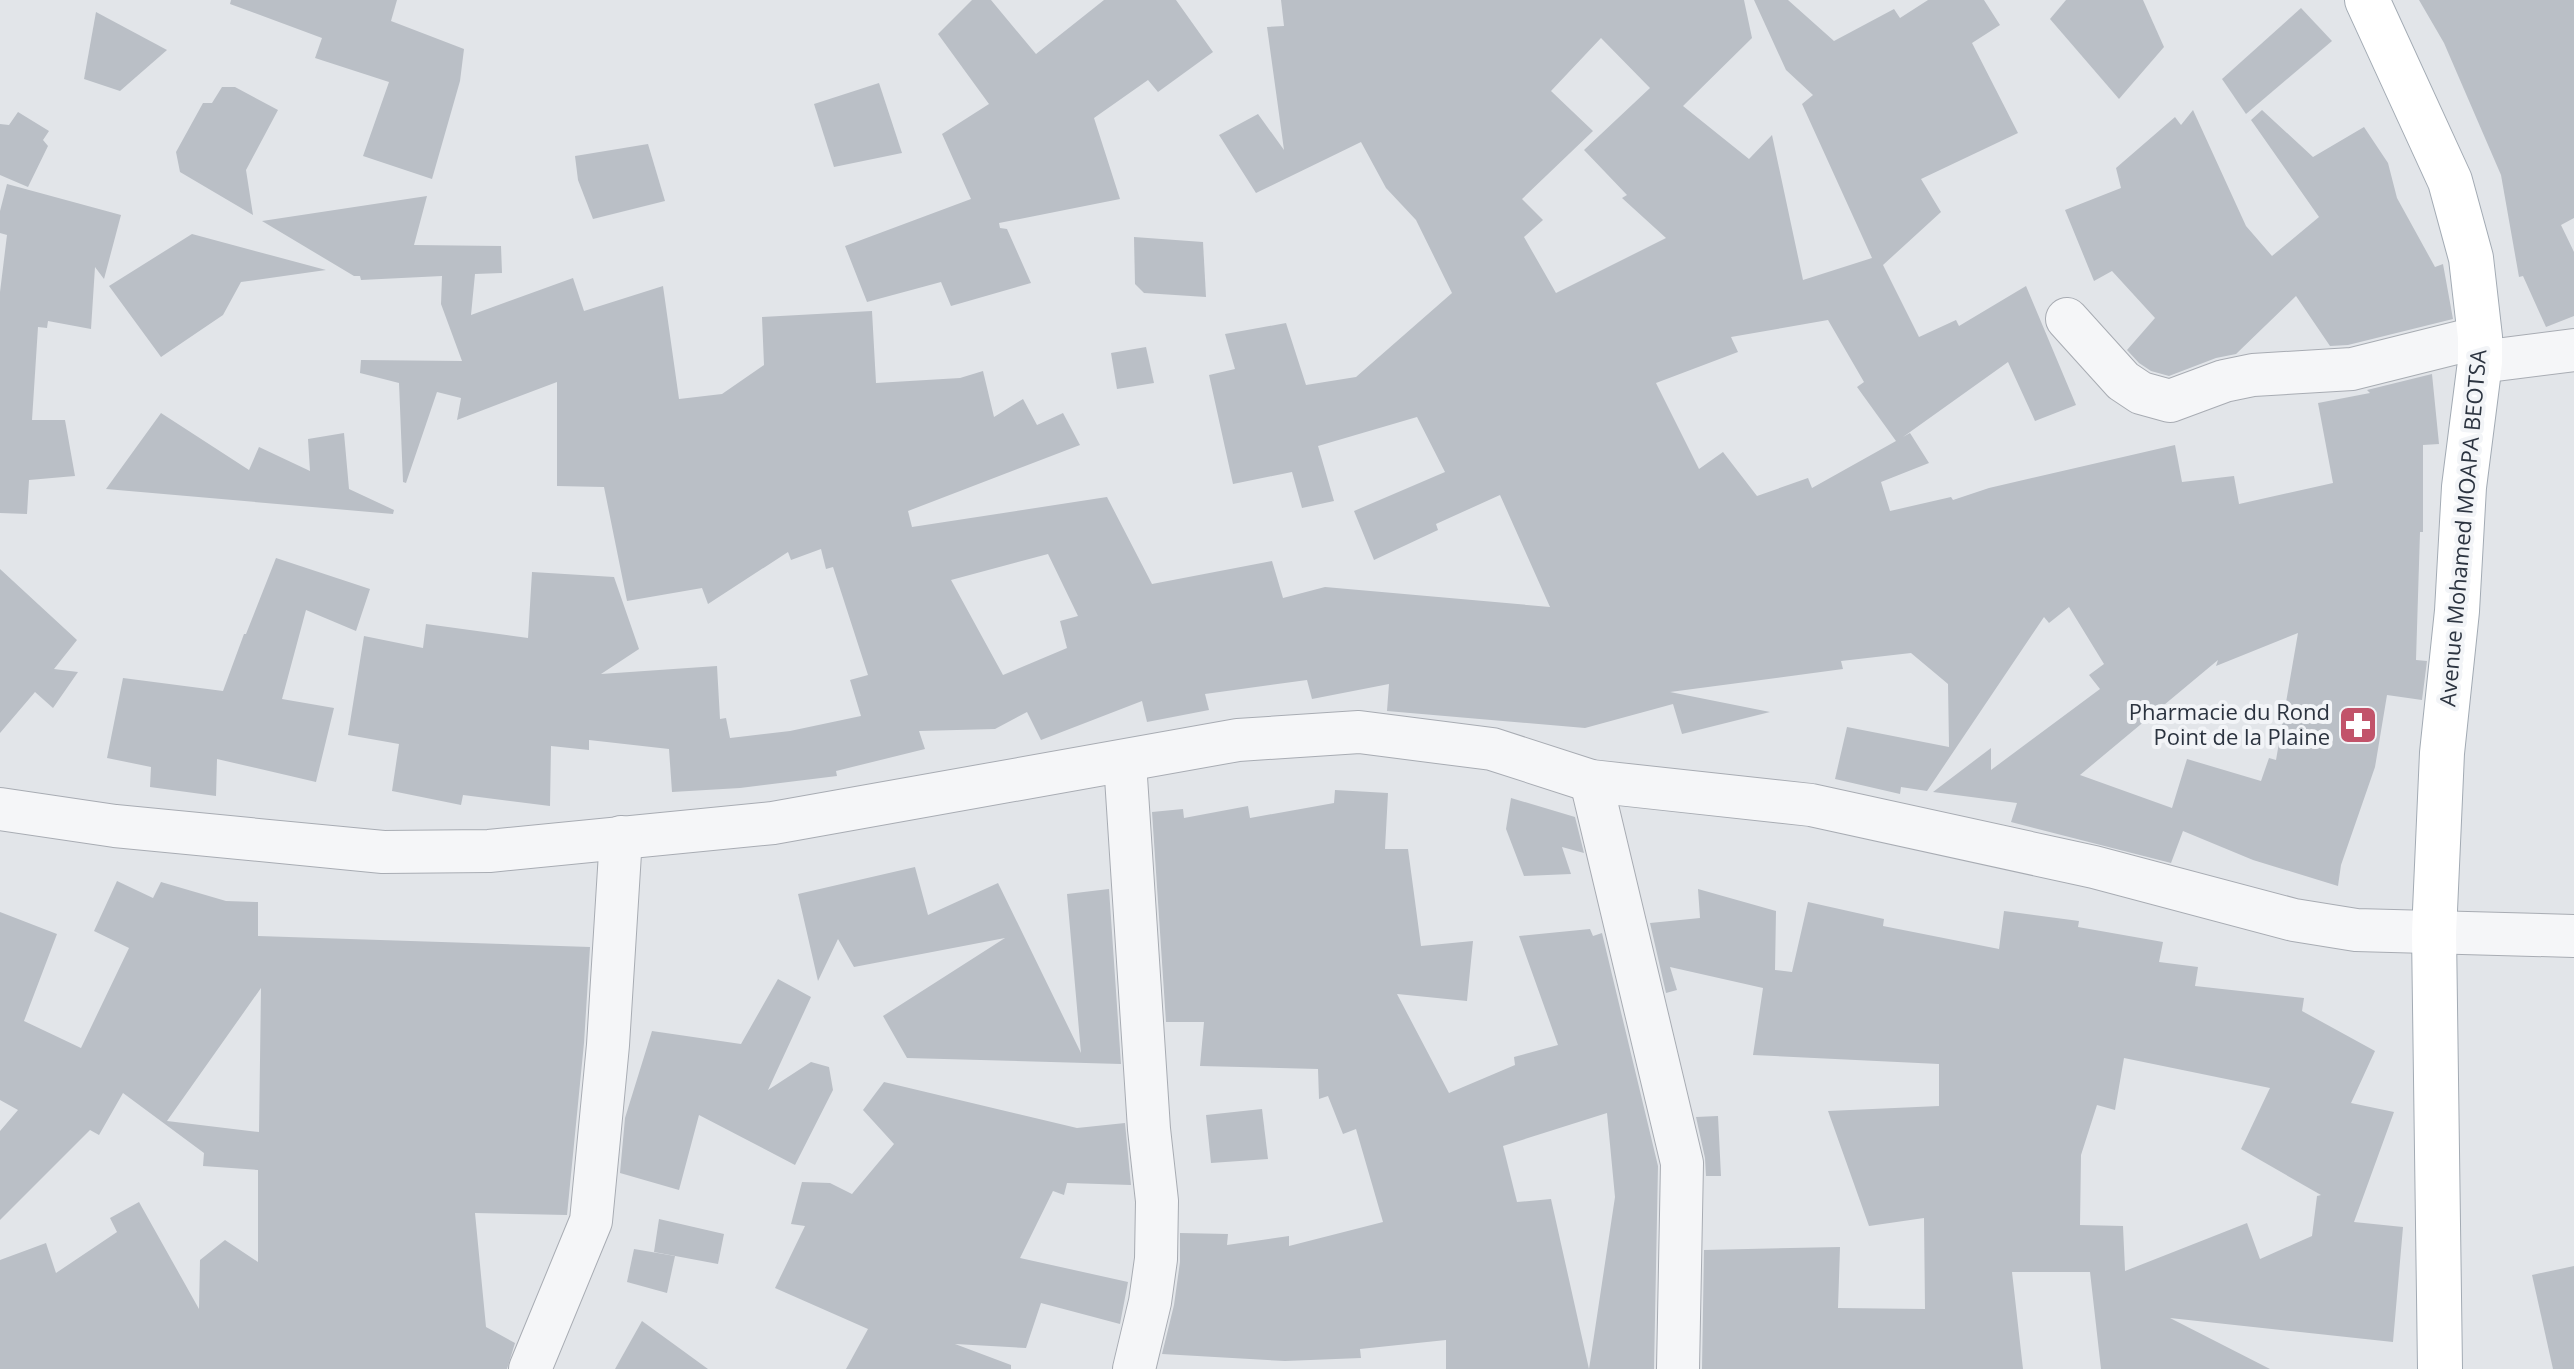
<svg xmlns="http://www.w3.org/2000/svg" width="2574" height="1369" font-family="'Open Sans',sans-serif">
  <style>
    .building { fill: #babfc6; fill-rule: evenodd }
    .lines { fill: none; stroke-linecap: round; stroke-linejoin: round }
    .minor-casing { stroke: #a8acb3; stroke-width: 44 }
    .major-casing { stroke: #a3abb4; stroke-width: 46 }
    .minor { stroke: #f5f6f8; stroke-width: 42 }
    .major { stroke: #fff; stroke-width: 44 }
    .labels { text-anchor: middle; stroke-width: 8; stroke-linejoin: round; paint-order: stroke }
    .street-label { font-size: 22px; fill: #2c3440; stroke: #f2f4f7 }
    .poi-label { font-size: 22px; fill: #2c3440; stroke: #f2f4f7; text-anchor: end }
  </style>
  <rect width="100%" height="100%" fill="#e2e5e9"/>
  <g class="building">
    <path d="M231,0H397L391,21L464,49L460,81L432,179L363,156L389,82L315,58L322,38L230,4Z"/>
    <path d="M972,0H991L1036,54L1104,0H1176L1213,52L1158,92L1148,80L1094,118L1120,199L999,223L1000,228L1007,229L1031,283L951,306L941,282L867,302L845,246L971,199L942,134L989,104L938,34Z"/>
    <path d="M1281,0H1744L1752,38L1683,106L1749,159L1772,135L1803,280L1872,258L1802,104L1813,95L1786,70L1754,0H1788L1834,41L1894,9L1900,18L1928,0H1984L2000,25L1972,43L2018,133L1921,179L1941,212L1883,265L1919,337L1956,320L1959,326L2026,286L2076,405L2035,421L2008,362L1903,437L1910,433L1929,463L1881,482L1890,511L1951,497L1953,500L1989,488L2175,445L2182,482L2234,476L2239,504L2333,483L2318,403L2370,393L2367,390L2432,374L2439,444L2423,445V532H2420L2416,660L2427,661L2422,700L2387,695L2375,767L2341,865L2338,886L2253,860L2183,831L2171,863L2011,822L2017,803L1933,792L1991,748V770L2100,689L2089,675L2104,664L2069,607L2049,623L2044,617L1927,791L1901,787L1900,794L1835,779L1847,727L1949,747L1948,684L1911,653L1841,661L1843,669L1670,692L1770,712L1682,734L1673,704L1585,728L1387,711L1389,684L1312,699L1307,680L1205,694L1209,710L1147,722L1142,701L1041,740L1027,712L995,729L919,731L925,749L836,771L837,776L740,788L672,792L669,749L589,740V750L551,746L550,806L463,795L461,805L392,791L399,744L348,735L364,636L423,648L426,624L528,638L532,572L614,577L639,649L601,674L717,666L720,719L726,718L730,738L790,731L861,716L850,680L868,675L833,567L826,569L821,549L791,560L788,552L708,604L702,588L627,601L604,487L557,486V382L457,420L461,398L437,392L406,483L403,482L399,383L360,373L361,360L462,361L441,304L442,276L361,280L360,276H354L262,221L427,196L414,245L501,246L502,273L475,274L471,315L573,278L584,311L663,286L679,399L722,394L764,365L762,317L872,311L876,383L960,378L983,371L994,417L1023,399L1037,425L1063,413L1080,445L908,511L912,527L1107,497L1152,584L1272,561L1283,598L1325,587L1550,607L1500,495L1436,524L1438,530L1374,560L1354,511L1445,472L1417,417L1318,446L1334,501L1302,508L1292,472L1233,484L1209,375L1235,369L1225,334L1286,323L1306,385L1356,377L1452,293L1416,220L1386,188L1361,142L1256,193L1219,135L1258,114L1284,150L1267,27L1284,26ZM1601,38L1650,88L1584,150L1627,195L1622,198L1666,238L1556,293L1524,237L1543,220L1522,199L1593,131L1551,91ZM1828,320L1864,382L1857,387L1896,441L1812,488L1808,478L1757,496L1723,452L1699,469L1656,383L1738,352L1731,337ZM1048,554L1078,616L1060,621L1067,648L1003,675L951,580ZM2298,633L2276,760L2269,758L2261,781L2187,759L2172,808L2080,775L2218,660L2216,666Z"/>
    <path d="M2066,0H2143L2164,47L2119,99L2050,19Z"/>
    <path d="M2419,0H2574V218L2561,225L2574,252V316L2546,327L2523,276L2519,277L2501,175L2444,43Z"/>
    <path d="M2301,8L2332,41L2246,114L2222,79Z"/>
    <path d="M96,12L167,50L120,91L84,79Z"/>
    <path d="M879,83L902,153L834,167L814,104Z"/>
    <path d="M222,87H235L278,110L246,170L253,215L180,172L176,152L203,103H212Z"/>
    <path d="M2193,110L2246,226L2272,256L2319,217L2251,120L2262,110L2313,157L2364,127L2388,163L2397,198L2435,267L2443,264L2453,319L2348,345L2330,346L2296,296L2236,354L2216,358L2169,376L2151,371L2139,363L2127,350L2155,318L2112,271L2094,281L2065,210L2121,188L2116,168L2175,117L2181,125Z"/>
    <path d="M18,112L49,131L43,140L48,146L28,187L0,175V124L9,125Z"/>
    <path d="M648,144L665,201L593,219L578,180L575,156Z"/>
    <path d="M7,184L121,215L104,279L95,267L91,329L48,321L47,328L38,327L32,420H65L75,476L29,480L27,514L0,513V292L7,235L0,233V211Z"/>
    <path d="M192,234L326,270L241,282L223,315L161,357L109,286Z"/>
    <path d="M1134,237L1203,242L1206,297L1144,293L1135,284Z"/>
    <path d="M1146,347L1154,383L1117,389L1111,353Z"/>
    <path d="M161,413L249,470L259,447L310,471L308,439L344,433L349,489L394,510L393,514L106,489Z"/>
    <path d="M276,558L370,589L356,631L306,610L282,699L334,708L316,782L217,759L216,796L150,787L151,767L107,758L123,678L223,691L244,634H246Z"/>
    <path d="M0,569L77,640L54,669L78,672L53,708L35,692L0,733Z"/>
    <path d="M1335,790L1388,793L1385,849H1408L1421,946L1473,941L1467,1001L1397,994L1449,1093L1515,1065L1514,1057L1558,1045L1519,936L1590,929L1593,936L1602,933L1658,1166L1654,1369H1589L1615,1197L1607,1113L1503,1146L1517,1202L1551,1199L1589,1369H1446V1340L1360,1349L1361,1358L1285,1361L1162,1354L1174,1305L1180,1262V1233L1228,1234L1227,1245L1289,1236V1246L1383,1222L1356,1129L1343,1134L1328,1096L1319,1099L1318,1069L1200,1066L1204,1022H1166L1152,812L1183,809L1184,818L1248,806L1250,818L1334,803Z"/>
    <path d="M1511,798L1575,817L1584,853L1562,847L1571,874L1524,876L1506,829Z"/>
    <path d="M915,867L928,915L998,883L1081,1053L1067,894L1109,889L1121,1064L907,1058L883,1016L1005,938L854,967L838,939L818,981L798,894Z"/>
    <path d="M117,881L153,898L161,882L226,901L258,902V936L590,947L584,1043L567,1215L475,1213L486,1327L515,1343L507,1369H0V1260L46,1243L56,1273L117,1232L110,1218L139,1202L199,1309L200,1260L225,1240L258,1262V1170L203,1166L204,1153L123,1093L99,1135L90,1130L0,1220V1131L18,1110L0,1100V912L57,934L24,1021L81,1048L129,948L94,931ZM261,988L259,1132L167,1121Z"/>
    <path d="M1698,889L1776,911L1775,970L1792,972L1808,902L1884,919L1883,926L1999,949L2004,911L2079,921L2078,927L2163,942L2159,962L2198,967L2195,986L2304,998L2302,1011L2375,1051L2351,1103L2394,1112L2354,1222L2403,1227L2393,1342L2170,1318L2270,1369H2101L2090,1272H2012L2023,1369H1702L1704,1250L1840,1247L1838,1308L1925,1309L1924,1218L1869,1226L1828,1111L1939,1106V1064L1753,1055L1763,988L1670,967L1677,990L1666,993L1650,923L1700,918ZM2124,1058L2270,1088L2241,1149L2321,1195L2317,1196L2312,1236L2260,1259L2247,1223L2125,1271L2123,1226L2080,1225L2081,1155L2097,1105L2115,1110Z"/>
    <path d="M778,979L811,997L768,1090L811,1062L829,1067L833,1090L795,1165L699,1115L679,1190L620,1173L625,1118L652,1031L741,1044Z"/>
    <path d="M884,1082L1077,1128L1125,1123L1131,1185L1067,1183L1064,1195L1053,1191L1020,1258L1128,1282L1120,1324L1041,1303L1026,1348L955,1344L1011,1365V1369H846L868,1329L775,1288L805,1226L791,1224L802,1182L830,1183L852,1194L894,1144L863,1110Z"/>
    <path d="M1262,1109L1268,1159L1211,1163L1206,1115Z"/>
    <path d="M1718,1116L1721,1176H1706L1705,1158L1696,1117Z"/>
    <path d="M659,1219L724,1234L718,1264L654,1252Z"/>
    <path d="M634,1249L675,1256L667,1293L627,1282Z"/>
    <path d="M2574,1266V1369H2553L2532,1275Z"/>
    <path d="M642,1321L708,1369H615Z"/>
  </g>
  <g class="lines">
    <defs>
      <g id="minor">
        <path d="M2067,319L2123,381L2141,393L2170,401L2224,381L2253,375L2352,369L2480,337"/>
        <path d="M2480,362L2574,350"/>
        <path d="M1125,762L1149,1129L1157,1201L1156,1259L1150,1302L1134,1369"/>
        <path d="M1591,781L1682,1163L1678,1369"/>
        <path d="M0,809L115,826L383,852L489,851L773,823L1238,740L1359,732L1492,749L1591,781L1811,805L2094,867L2294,920L2356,930L2574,936"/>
        <path d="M530,1369L591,1221L608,1045L621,837"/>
      </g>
      <path id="major" d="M2367,0L2450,181L2471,258L2480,337V362L2464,487L2457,611L2442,753L2434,933L2440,1369"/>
    </defs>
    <use href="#minor" class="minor-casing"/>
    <use href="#major" class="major-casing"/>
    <use href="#minor" class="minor"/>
    <use href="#major" class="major"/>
  </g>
  <defs>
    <symbol id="pharmacy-square" viewBox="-11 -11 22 22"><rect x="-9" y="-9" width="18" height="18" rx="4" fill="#c2536a" stroke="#f2f4f7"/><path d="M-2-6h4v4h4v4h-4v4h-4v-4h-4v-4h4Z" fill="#fff"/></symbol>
  </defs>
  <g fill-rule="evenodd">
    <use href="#pharmacy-square" x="2336" y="703" width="44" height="44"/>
  </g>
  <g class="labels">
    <g class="street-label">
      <text transform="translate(2463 528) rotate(-85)" y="8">Avenue Mohamed MOAPA BEOTSA</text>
    </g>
    <g class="poi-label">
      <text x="2330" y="720">Pharmacie du Rond<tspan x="2330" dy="25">Point de la Plaine</tspan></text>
    </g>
  </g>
</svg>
